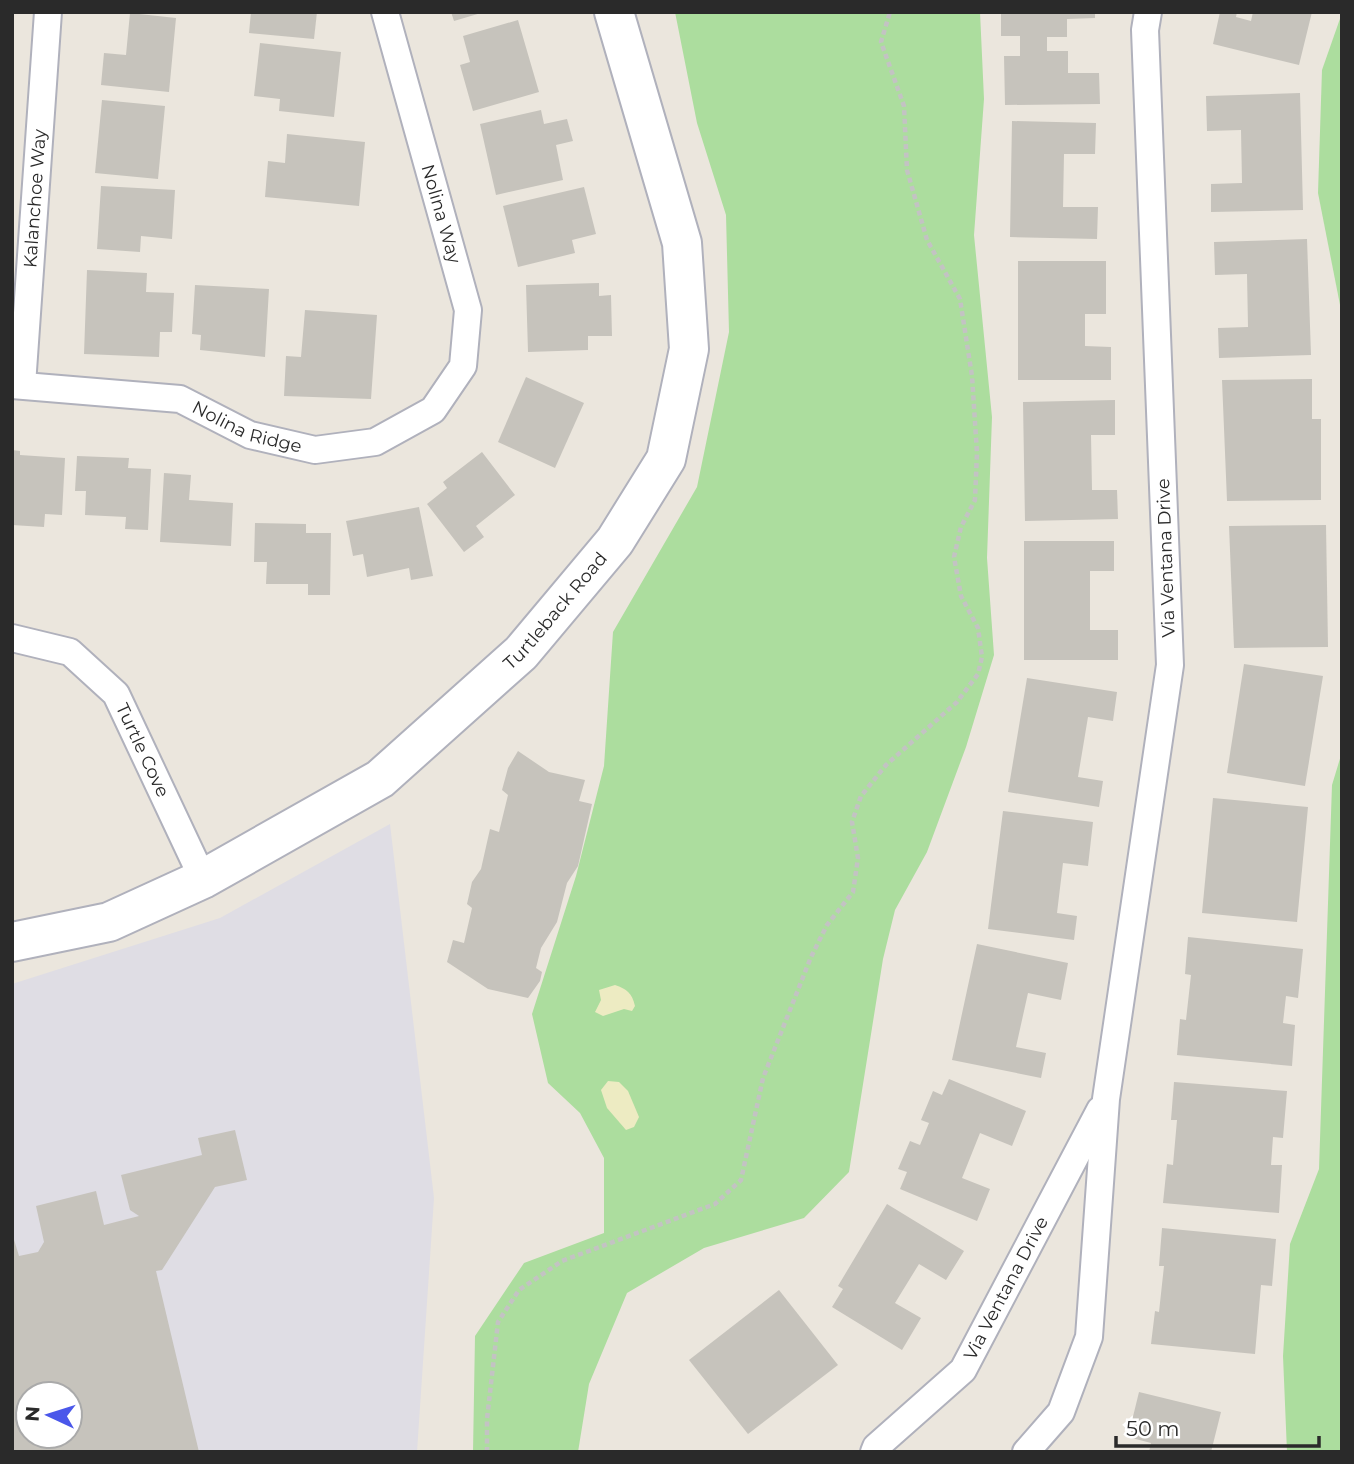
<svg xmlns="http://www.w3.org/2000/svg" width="1354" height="1464" font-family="Montserrat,sans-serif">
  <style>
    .industrial { fill: #dfdde4; fill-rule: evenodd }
    .green { fill: #acdd9e }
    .sand { fill: #edebc2 }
    .building { fill: #c6c3bc; fill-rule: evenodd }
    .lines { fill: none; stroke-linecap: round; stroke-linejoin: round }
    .street-casing { stroke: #b0b1bc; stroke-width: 30 }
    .secondary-casing { stroke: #b0b1bc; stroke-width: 42 }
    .path { stroke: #c3c3c3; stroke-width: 4.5; stroke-dasharray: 5 3.5; stroke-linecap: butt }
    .street { stroke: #fff; stroke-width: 26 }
    .secondary { stroke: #fff; stroke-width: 38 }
    .labels { text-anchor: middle; stroke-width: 5; stroke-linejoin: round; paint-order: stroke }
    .street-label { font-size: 18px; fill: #2a2a2a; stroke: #fff }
  </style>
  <rect width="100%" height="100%" fill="#ebe6dd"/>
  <path class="industrial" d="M390,824L434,1198L417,1452H12V984L220,918ZM28,1394H70V1436H28Z"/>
  <g class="green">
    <path d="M675,12H980L984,99L974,235L992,417L987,558L994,655L966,747L927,852L895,910L883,959L849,1172L804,1218L704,1248L627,1293L589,1384L578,1452H473L475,1336L524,1263L604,1233V1158L580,1113L548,1083L532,1014L576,876L604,766L613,632L697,487L729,332L726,215L697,123Z"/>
    <path d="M1342,13V315L1318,193L1322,70Z"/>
    <path d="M1342,752V1452H1287L1283,1356L1290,1244L1319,1169L1332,785Z"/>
  </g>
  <g class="sand">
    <path d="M615,985C627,989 632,993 635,1006L632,1011L624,1009L603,1016L595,1012L601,1000L599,990Z"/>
    <path d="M608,1081L619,1082L628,1091L639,1117L634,1127L626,1130L607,1108L601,1090Z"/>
  </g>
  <g class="building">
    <path d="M251,12H317L314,39L249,33Z"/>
    <path d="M451,12H481V13L454,21Z"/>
    <path d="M1001,12H1095V18L1067,19V37H1047V51H1068V73H1099L1100,104L1005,105L1004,56H1020V36H1001Z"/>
    <path d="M1220,12H1237L1236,17L1251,21L1253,12H1312L1299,65L1213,44Z"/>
    <path d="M130,13L176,18L169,92L101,85L104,53L126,55Z"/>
    <path d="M518,20L539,92L473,111L460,65L470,62L463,36Z"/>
    <path d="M260,43L341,52L334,117L279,111L280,99L254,96Z"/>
    <path d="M1300,93L1303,210L1211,212V184L1242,183L1241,130L1207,131L1206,96Z"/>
    <path d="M102,100L165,106L158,179L95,173Z"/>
    <path d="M541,110L544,124L567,119L573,141L556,145L563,180L496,195L480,124Z"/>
    <path d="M1012,121L1096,123L1095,154H1064L1063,207H1098L1097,239L1010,237Z"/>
    <path d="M287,134L365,142L359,206L265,197L268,161L285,163Z"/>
    <path d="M101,186L175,190L172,239L141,236L140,252L97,249Z"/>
    <path d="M584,187L596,234L572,240L575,253L518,267L503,206Z"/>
    <path d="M1307,239L1311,355L1219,358L1218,328L1248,327L1247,274L1215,275L1214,242Z"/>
    <path d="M1018,261H1106V314H1085V346L1111,347V380H1018Z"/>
    <path d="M87,270L147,273L146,292L174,293L172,332H160L159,357L84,354Z"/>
    <path d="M599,283V296L611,295L612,336H588V350L528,352L526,285Z"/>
    <path d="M195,285L269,289L265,357L200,350L201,335L192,334Z"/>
    <path d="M305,310L377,315L371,399L284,396L286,356L301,357Z"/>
    <path d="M526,377L584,403L555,468L498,442Z"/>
    <path d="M1312,379V419H1321V500L1227,501L1222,380Z"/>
    <path d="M1115,400V435H1091L1092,490H1117L1118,519L1025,521L1023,402Z"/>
    <path d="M12,450L20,451V455L65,458L62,515L45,514L44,527L12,525Z"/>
    <path d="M482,452L515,495L476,526L484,537L464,552L427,504L447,488L443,482Z"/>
    <path d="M77,456L129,458L128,468L151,469L148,530L125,529L126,517L85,515L86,491H75Z"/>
    <path d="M164,473L191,475L189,500L233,503L231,546L160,542Z"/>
    <path d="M419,507L433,576L411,580L409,568L367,577L363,554L353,556L346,521Z"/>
    <path d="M255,523L306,524V533H331L330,595H308V584H266L267,562H254Z"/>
    <path d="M1326,525L1328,647L1234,648L1229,526Z"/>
    <path d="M1024,541H1114V571H1090V630H1118V660H1024Z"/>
    <path d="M1244,664L1323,676L1305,786L1227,773Z"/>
    <path d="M1027,678L1117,692L1113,721L1088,717L1078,777L1103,781L1099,807L1008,792Z"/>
    <path d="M518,751L549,772L585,780L579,801L592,804L578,866L567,883L557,922L541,948L536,968L542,972L540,981L528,998L488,989L447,962L453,940L464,943L472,908L467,904L472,882L481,869L490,829L499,832L508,795L502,790L508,768Z"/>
    <path d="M1213,798L1308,807L1297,922L1202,913Z"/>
    <path d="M1003,811L1093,822L1088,866L1063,863L1057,913L1077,916L1074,940L988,929Z"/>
    <path d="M1188,937L1303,949L1298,998L1286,996L1283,1023L1295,1025L1292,1066L1177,1055L1180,1019L1186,1020L1191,975L1185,974Z"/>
    <path d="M977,944L1068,963L1061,1000L1028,993L1016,1047L1046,1053L1041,1078L952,1060Z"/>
    <path d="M949,1079L1026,1111L1012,1146L980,1133L962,1178L990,1189L977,1221L900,1189L907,1172L898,1169L910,1141L920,1145L929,1123L921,1120L933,1091L942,1095Z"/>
    <path d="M1174,1082L1287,1091L1283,1138L1273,1137L1271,1165H1282L1279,1213L1163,1203L1167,1164L1173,1165L1177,1120H1171Z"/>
    <path d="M235,1130L247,1180L215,1187L162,1270L156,1271L199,1452H12V1233L19,1256L38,1252L44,1242L36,1206L96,1191L104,1225L139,1216L130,1210L121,1175L202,1155L198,1138ZM28,1394H70V1436H28Z"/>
    <path d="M887,1204L964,1251L946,1280L919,1264L895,1303L921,1318L902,1350L832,1307L843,1289L838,1286Z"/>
    <path d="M1162,1228L1276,1239L1272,1286L1261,1285L1255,1354L1151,1344L1155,1311L1159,1312L1164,1266H1159Z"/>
    <path d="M779,1290L838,1365L748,1434L689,1360Z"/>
    <path d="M1139,1392L1221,1412L1211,1452H1149L1151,1443L1128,1437Z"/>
  </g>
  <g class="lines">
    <defs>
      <g id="street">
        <path id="s1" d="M12,385L180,399L250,435L315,450L375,442L433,410L463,366L468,310L385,12"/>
        <path id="s2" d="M22,385L48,12"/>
        <path id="s3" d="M12,638L70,652L116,694L203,879"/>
        <path id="s4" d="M874,1452L876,1447L963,1370L1100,1110"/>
        <path d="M1026,1452L1061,1412L1089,1337L1106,1099L1170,665L1145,30L1148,12"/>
      </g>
      <g id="secondary">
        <path id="s5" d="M12,942L109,922L203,879L380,779L521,653L615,541L666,459L689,349L682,243L614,12"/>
      </g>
    </defs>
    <use href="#street" class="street-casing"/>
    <use href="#secondary" class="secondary-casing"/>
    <path class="path" d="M487,1452V1419L498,1322L519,1290L562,1261L715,1204L741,1180L763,1078L811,957L827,925L853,892L858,858L852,822L861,796L886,765L957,702L978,674L982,657L978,628L961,596L954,557L961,527L975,500L977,453L972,376L960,299L927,240L907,170L904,106L881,42L890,12"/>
    <use href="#street" class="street"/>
    <use href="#secondary" class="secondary"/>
  </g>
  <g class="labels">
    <g class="street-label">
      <text dy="6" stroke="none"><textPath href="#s2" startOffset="187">Kalanchoe Way</textPath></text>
      <text transform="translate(441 214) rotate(74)" y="6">Nolina Way</text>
      <text dy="6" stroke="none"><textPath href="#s1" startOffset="242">Nolina Ridge</textPath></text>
      <text transform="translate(1166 558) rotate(-92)" y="6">Via Ventana Drive</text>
      <text dy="6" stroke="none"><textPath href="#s5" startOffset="649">Turtleback Road</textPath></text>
      <text dy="6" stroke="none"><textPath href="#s3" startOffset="184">Turtle Cove</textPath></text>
      <text dy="6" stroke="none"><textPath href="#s4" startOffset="214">Via Ventana Drive</textPath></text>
    </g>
  </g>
  <rect width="1354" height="1464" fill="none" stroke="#2a2a2a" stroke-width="28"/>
  <g transform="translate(49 1415) rotate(274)"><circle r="33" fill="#ffffff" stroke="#aaaaaa" stroke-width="2"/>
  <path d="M0-5L12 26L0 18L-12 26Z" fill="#4a57ea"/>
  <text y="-10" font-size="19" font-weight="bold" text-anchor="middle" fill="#2a2a2a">N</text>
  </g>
  <path d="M1116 1436v10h203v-10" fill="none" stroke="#2a2a2a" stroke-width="3.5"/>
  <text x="1126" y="1436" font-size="21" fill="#2a2a2a" stroke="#ffffff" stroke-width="5" paint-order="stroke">50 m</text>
</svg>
